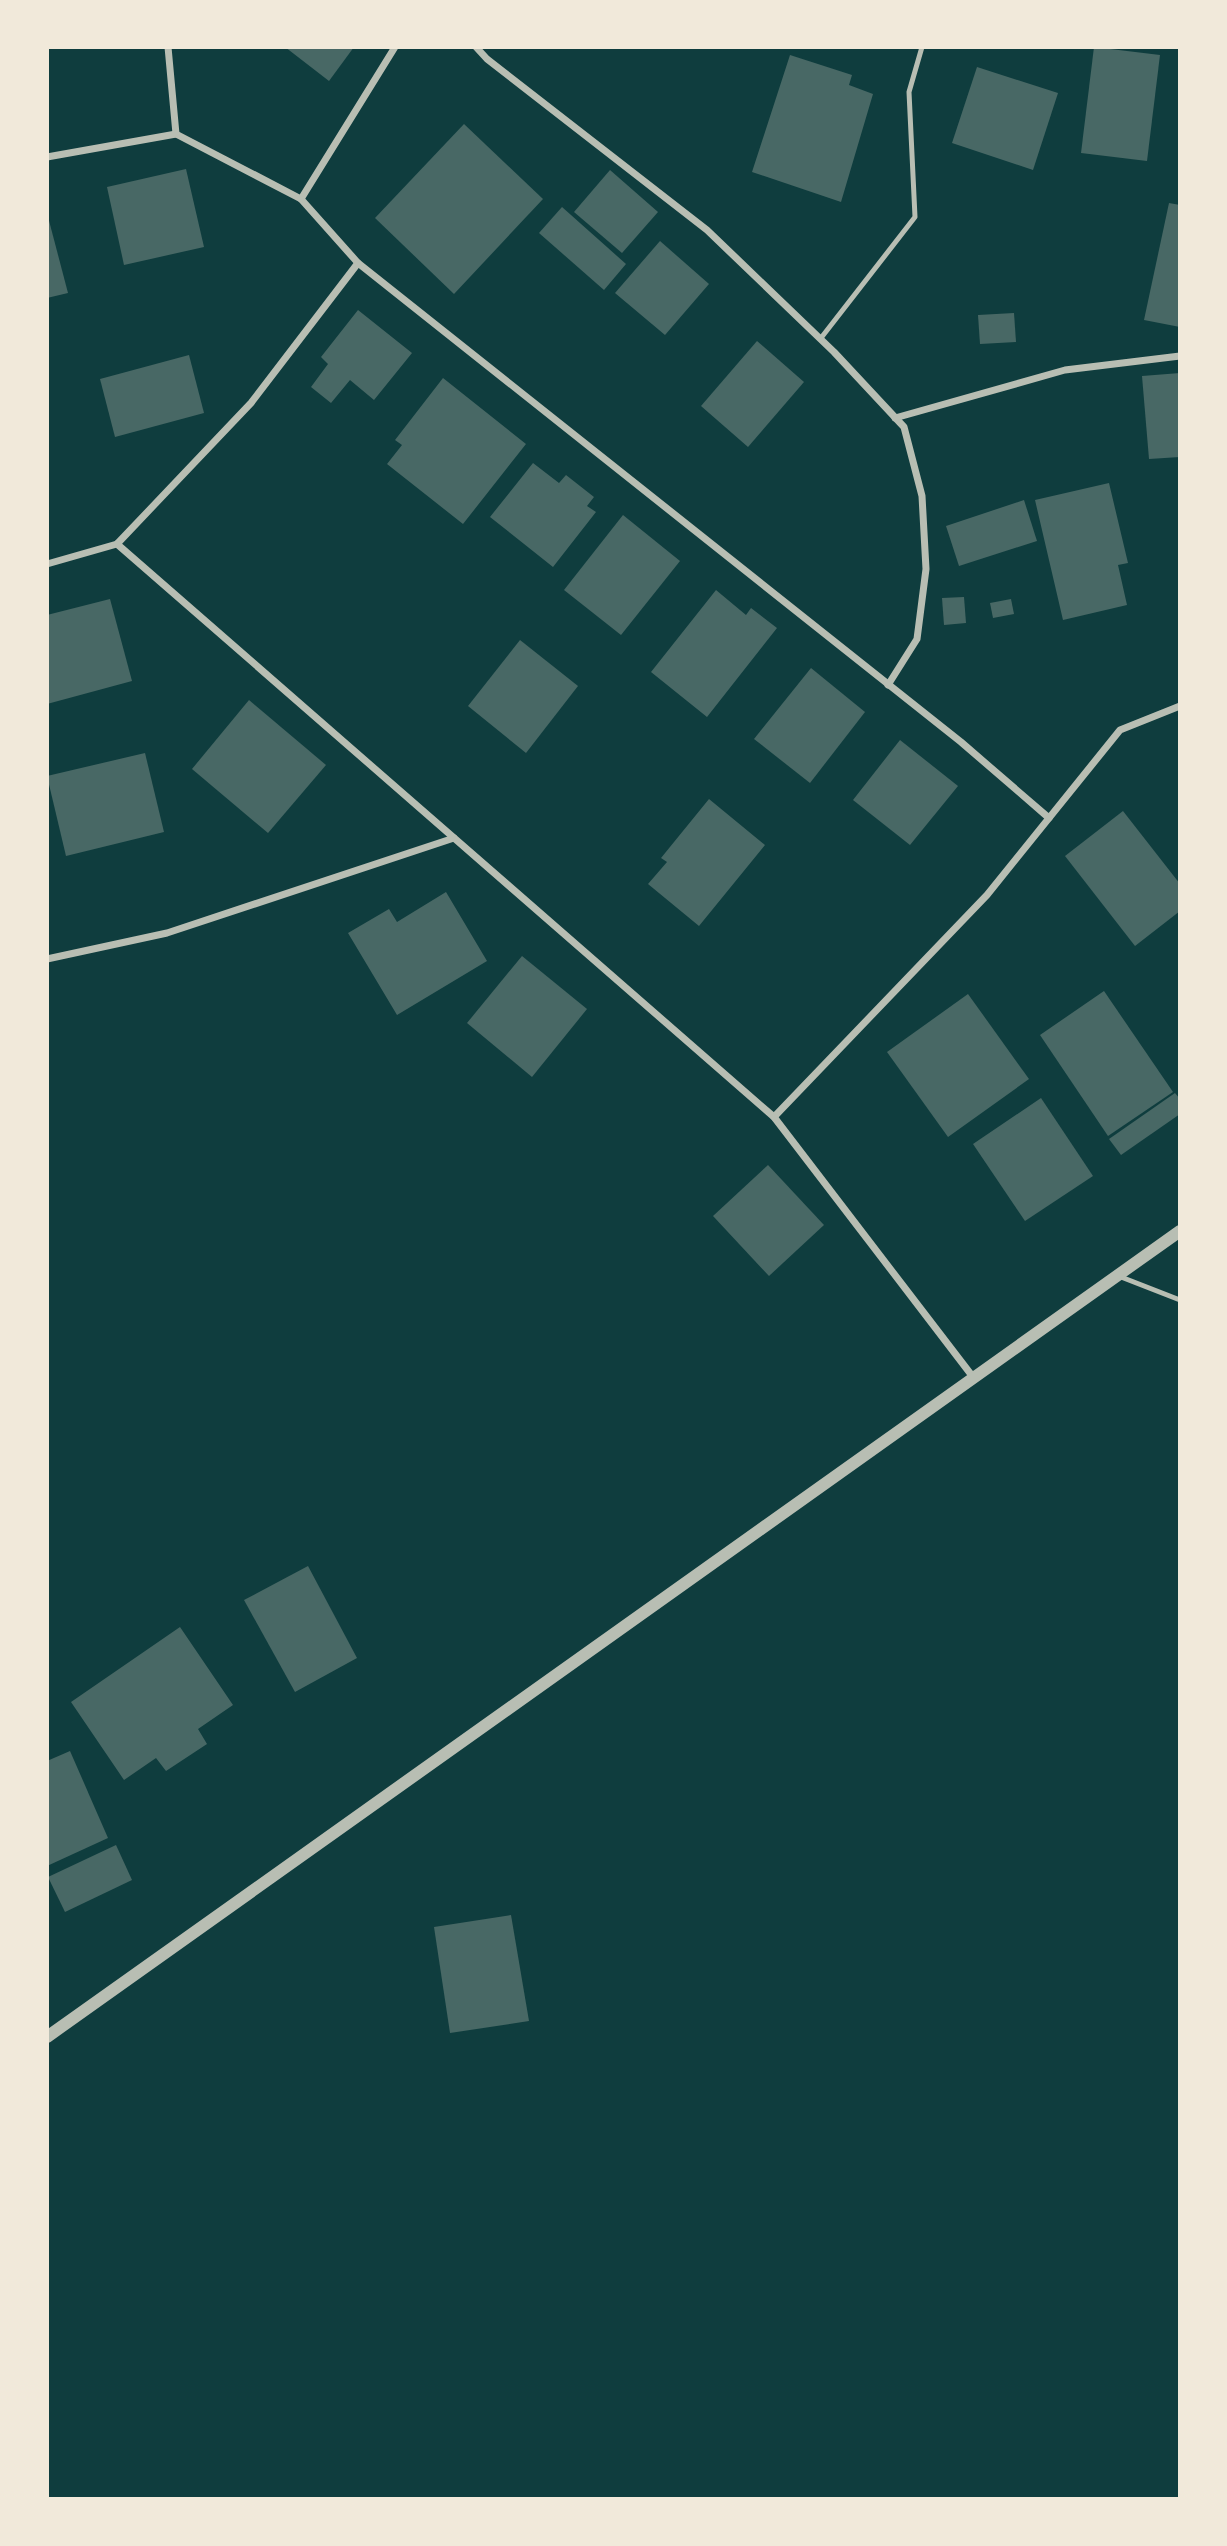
<svg xmlns="http://www.w3.org/2000/svg" width="1227" height="2546" font-family="'PT Sans',sans-serif">
  <style>
    .building { fill: #486865 }
    .lines { fill: none; stroke-linecap: round; stroke-linejoin: round }
    .service { stroke: #b8beb3; stroke-width: 5 }
    .minor { stroke: #b8beb3; stroke-width: 7 }
    .tertiary { stroke: #b8beb3; stroke-width: 12 }
  </style>
  <rect width="100%" height="100%" fill="#0f3d3e"/>
  <g class="building">
    <path d="M285,47H354L329,81Z"/>
    <path d="M1094,47L1160,55L1147,161L1081,153Z"/>
    <path d="M790,55L852,75L849,85L873,94L841,202L752,172Z"/>
    <path d="M977,67L1058,93L1033,170L952,143Z"/>
    <path d="M464,124L543,199L454,294L375,218Z"/>
    <path d="M186,169L204,247L124,265L107,187Z"/>
    <path d="M610,170L658,212L622,253L574,212Z"/>
    <path d="M1169,203L1180,205V327L1144,320Z"/>
    <path d="M562,207L626,264L604,290L539,233Z"/>
    <path d="M47,213L68,293L47,298Z"/>
    <path d="M660,241L709,284L665,335L615,293Z"/>
    <path d="M358,310L412,353L374,400L350,380L331,403L311,387L328,364L321,357Z"/>
    <path d="M1014,313L1016,342L980,344L978,315Z"/>
    <path d="M757,341L804,382L748,447L701,406Z"/>
    <path d="M189,355L204,413L115,437L100,379Z"/>
    <path d="M1180,373V457L1149,459L1142,376Z"/>
    <path d="M443,378L526,444L463,524L387,464L402,445L395,440Z"/>
    <path d="M533,463L559,483L566,475L594,497L587,506L596,512L553,567L490,517Z"/>
    <path d="M1109,483L1128,563L1118,565L1127,605L1063,620L1035,500Z"/>
    <path d="M1024,500L1037,541L959,566L946,526Z"/>
    <path d="M623,515L680,561L621,635L564,590Z"/>
    <path d="M716,590L746,615L751,608L777,628L707,717L651,672Z"/>
    <path d="M964,597L966,623L944,625L942,598Z"/>
    <path d="M110,599L132,681L47,704V615Z"/>
    <path d="M1011,599L1014,614L993,618L990,603Z"/>
    <path d="M520,640L578,686L526,753L468,706Z"/>
    <path d="M811,668L865,712L810,783L754,739Z"/>
    <path d="M249,700L326,765L268,833L192,769Z"/>
    <path d="M900,740L958,786L910,845L853,800Z"/>
    <path d="M145,753L164,832L66,856L47,776Z"/>
    <path d="M709,799L765,845L699,926L648,884L667,862L661,858Z"/>
    <path d="M1123,811L1180,884V911L1135,946L1065,856Z"/>
    <path d="M446,892L487,961L397,1015L348,933L389,909L397,922Z"/>
    <path d="M522,956L587,1009L532,1077L467,1023Z"/>
    <path d="M1104,991L1173,1092L1108,1136L1040,1035Z"/>
    <path d="M968,994L1029,1079L948,1137L887,1052Z"/>
    <path d="M1175,1093L1180,1099V1114L1121,1155L1109,1139Z"/>
    <path d="M1041,1098L1093,1176L1025,1221L973,1144Z"/>
    <path d="M768,1165L824,1225L769,1276L713,1216Z"/>
    <path d="M308,1566L357,1658L295,1692L244,1600Z"/>
    <path d="M180,1627L233,1705L198,1729L207,1744L166,1771L156,1758L124,1780L71,1702Z"/>
    <path d="M70,1751L108,1838L47,1866V1761Z"/>
    <path d="M116,1845L132,1880L65,1912L48,1877Z"/>
    <path d="M511,1915L529,2021L450,2033L434,1927Z"/>
  </g>
  <g class="lines">
    <g class="service">
      <path d="M821,338L915,217L909,92L922,47"/>
      <path d="M1121,1277L1180,1300"/>
    </g>
    <g class="minor">
      <path d="M168,47L176,134"/>
      <path d="M476,47L487,59L707,230L834,352L904,427L922,496L926,569L917,639L888,685"/>
      <path d="M47,157L176,134L301,199L358,263L961,742L1049,818"/>
      <path d="M301,199L395,47"/>
      <path d="M895,418L1065,370L1180,356"/>
      <path d="M117,544L774,1117L973,1377"/>
      <path d="M47,564L117,544L251,403L358,263"/>
      <path d="M47,959L167,933L454,838"/>
      <path d="M774,1117L987,895L1120,730L1180,706"/>
    </g>
    <path class="tertiary" d="M47,2037L1180,1231"/>
  </g>
  <rect width="1227" height="2546" fill="none" stroke="#f1e9da" stroke-width="98"/>
</svg>
